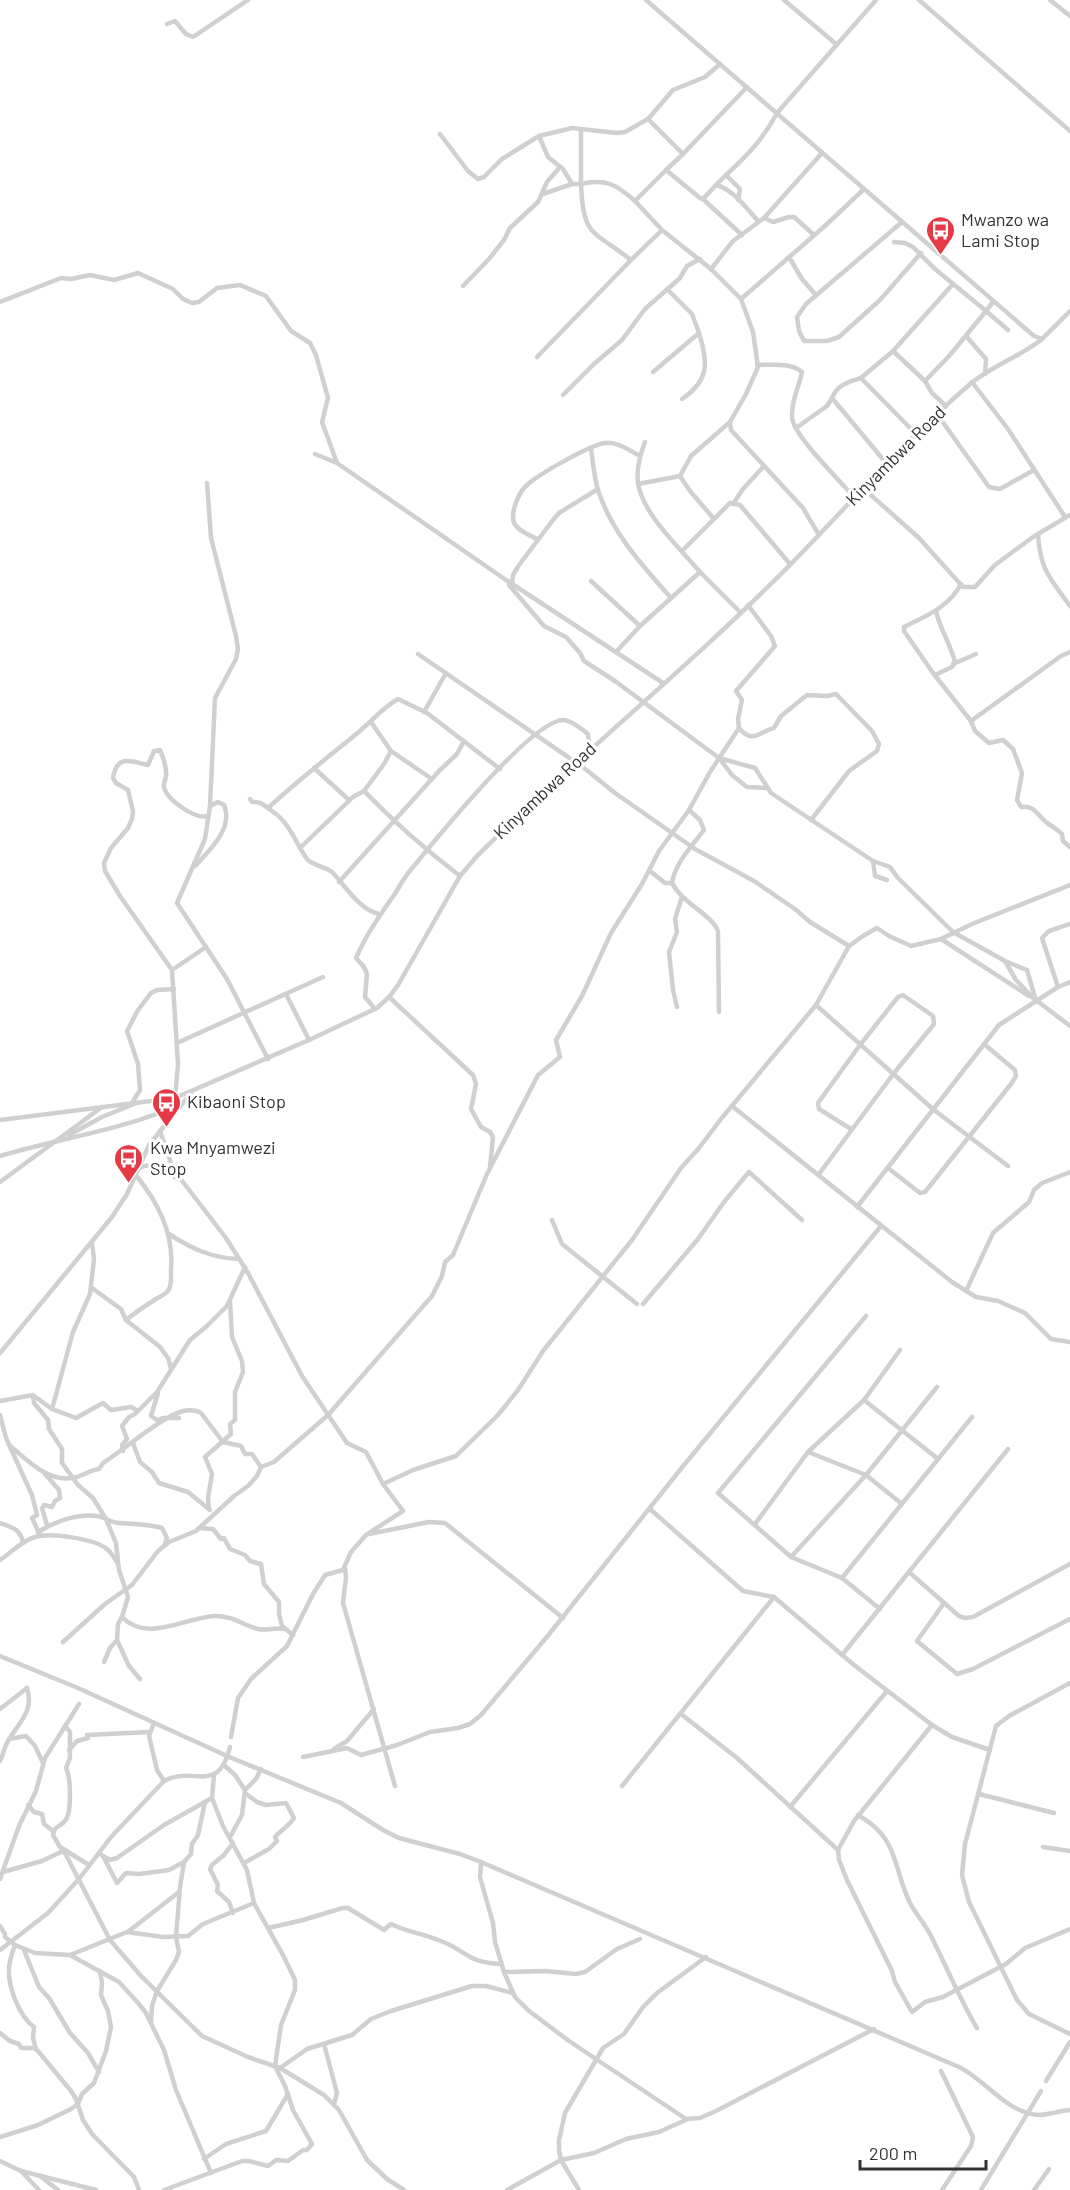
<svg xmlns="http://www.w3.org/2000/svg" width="1070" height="2190" font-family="Barlow,sans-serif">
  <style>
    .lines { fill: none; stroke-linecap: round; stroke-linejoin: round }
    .minor { stroke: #d0d0d0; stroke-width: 4.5 }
    .labels { text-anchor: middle; stroke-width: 6; stroke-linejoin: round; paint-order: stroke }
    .poi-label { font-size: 18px; fill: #333; stroke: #fff; text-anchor: start }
    .street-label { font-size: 18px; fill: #333; stroke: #fff }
  </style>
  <rect width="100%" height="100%" fill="#fff"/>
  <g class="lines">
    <g class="minor">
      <path d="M646,0L1034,336L1042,339L1070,311"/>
      <path d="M784,0L836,44"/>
      <path d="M919,0L1070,131"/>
      <path d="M1050,0L1070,16"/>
      <path d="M167,24L175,21L186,34L193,37L248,0"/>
      <path d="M648,119L683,154L666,170L700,198L703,199L716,185C733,189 747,209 758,221"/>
      <path d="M581,129V184H572L563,169L548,157L539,136L572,128L617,133L625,132L648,119L673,90L705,77L720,64"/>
      <path d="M440,134L468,171L478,179L484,177L502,159L539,136"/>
      <path d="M683,154L747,87"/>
      <path d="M666,170L635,201C617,185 606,178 581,184C583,238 593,230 631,260L662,230L711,269L741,299L753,332L758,367L746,394L730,422L691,456L680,476L690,491L714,519"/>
      <path d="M726,175C747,156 764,138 777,113L876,0"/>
      <path d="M716,185L726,175L740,189L738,200"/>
      <path d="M543,194L572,184"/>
      <path d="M703,199L742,235"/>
      <path d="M635,201L662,230"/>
      <path d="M764,218L773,222L789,217H794L814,235"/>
      <path d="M902,222L806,304L797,317L799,331L804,341H827L839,337L880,300L921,253"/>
      <path d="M894,242L905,243L913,247L935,269L986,311L993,302"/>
      <path d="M789,257L802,279L816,295"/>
      <path d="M711,269L733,241L764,218L822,153"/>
      <path d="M463,286L489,259L504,240L510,228L538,202L547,182L560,167"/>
      <path d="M741,299L826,225L864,189"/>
      <path d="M0,302L61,278L71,279L90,275L114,280L138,273L173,289L183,299L192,303L199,302L217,288L240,285L266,296L291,331L310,343L316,355L328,398L322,422L337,463L506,580L663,683"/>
      <path d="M966,336L986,359L985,374"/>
      <path d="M893,351L953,284"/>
      <path d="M537,357L631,260"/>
      <path d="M757,365C771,365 791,362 802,372C799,387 791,401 792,417C792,434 841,482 854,497"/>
      <path d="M653,372L699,333L692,314L667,289"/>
      <path d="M861,378L893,351L925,381L932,393L946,406"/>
      <path d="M925,381L950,355L986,311L1008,330"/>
      <path d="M972,382L1008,429L1065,517"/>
      <path d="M563,395L594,364L622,340L645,309L680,278L687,266L700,259"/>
      <path d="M682,399C710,380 708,362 699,333"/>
      <path d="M937,414L989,487L1000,489L1034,470"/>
      <path d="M730,422L731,430L803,508L819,535"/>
      <path d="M796,428L827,406L832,398"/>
      <path d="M591,449C593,462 594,477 598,490C612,533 642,565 671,598"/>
      <path d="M315,454L337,463"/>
      <path d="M887,464L832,398C837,385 848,382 861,378L916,434"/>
      <path d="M207,483L211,538L236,636L238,649L236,659L215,698L210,806L205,839L177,903L227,979L268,1059"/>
      <path d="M638,484L680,476"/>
      <path d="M863,488L919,538L963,587H975L995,565L1033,537L1070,515"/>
      <path d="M733,504L743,489L764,466"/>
      <path d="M1038,534C1040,570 1050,578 1070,606"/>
      <path d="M537,539C530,535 518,531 514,523C510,512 519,492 527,485C539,474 590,445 605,443C617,441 630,451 640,456"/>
      <path d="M682,551L730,503L740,505L790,564"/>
      <path d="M700,572L740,612"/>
      <path d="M591,581L640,626L616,652"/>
      <path d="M512,584L513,575L519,565L553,520L559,513L598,489"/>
      <path d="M961,584C949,607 926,616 904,627V631L933,673L971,721L1061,656L1070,652"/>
      <path d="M509,585L544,626L566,637L580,653L584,661L615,681L719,758L755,768L771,793L873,861L890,867L898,878L953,932L1005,961L1027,970L1036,1001L1016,980L1005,961"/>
      <path d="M640,626L700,572C680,548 643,515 638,483C636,469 640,455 645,442"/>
      <path d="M418,654L584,768L615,793L695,849L754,881L795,909L810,922L849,946"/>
      <path d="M953,664L976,654"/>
      <path d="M935,675L952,667L955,662C950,643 940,629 936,611"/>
      <path d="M424,712L446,673"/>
      <path d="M971,721L975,731L989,743L1003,740L1013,749L1022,773L1017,800L1021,807C1035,805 1037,815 1046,822C1051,826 1057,829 1062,834L1063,841L1070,847"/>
      <path d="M371,722L391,751L432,779"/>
      <path d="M739,728C753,745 760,731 774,728L781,716L807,695L827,696L836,694L872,731L879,744L877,751L849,771L811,820"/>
      <path d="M719,758L732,775L747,787L767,788"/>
      <path d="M314,768L349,800"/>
      <path d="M364,791C394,822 426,850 460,876"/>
      <path d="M250,799L252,802C261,801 265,806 272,811C290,823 295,842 307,859C313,866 325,866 332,872C345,885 359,910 379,914"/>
      <path d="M268,808C296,782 326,759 355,735C370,723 382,708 398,699L427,713L500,769"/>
      <path d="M689,810L700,820L704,830C692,846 675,863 672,883C683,904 711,914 718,931L719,1012"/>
      <path d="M301,847L353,797L364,791L384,764L391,751"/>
      <path d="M873,861L875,876L887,880"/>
      <path d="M195,866C209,851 234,828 224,805L218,802L210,806"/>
      <path d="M650,871L665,883H672"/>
      <path d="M339,882L439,771L457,754L464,741"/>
      <path d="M941,939L1029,996"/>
      <path d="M172,970L206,947"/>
      <path d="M1058,987L1042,938L1049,931L1070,924"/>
      <path d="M286,994L309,1040"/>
      <path d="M389,997L473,1075L476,1084L471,1109L481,1127L490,1132L493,1137L490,1167"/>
      <path d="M1036,1000L1070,1026"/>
      <path d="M816,1005L934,1110L1008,1166"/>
      <path d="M677,1007L673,990L669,952L677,932L675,919L682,897"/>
      <path d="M375,1009L365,997L367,974L364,967L356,958C366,935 380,915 394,895C399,888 403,879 409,872C431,845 533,718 564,720C573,721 581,729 588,734L590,750"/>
      <path d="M177,1043L323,977"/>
      <path d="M175,1098L178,1064L172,970L120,896L105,871L104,863L111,848L128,828L132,819L133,811L128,790L116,783L113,778C117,754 130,761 148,765L154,751L160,750C163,757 167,769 166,777C165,781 163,783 164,787C166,799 195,820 208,816"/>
      <path d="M132,1103L140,1090L138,1064L127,1031L138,1010L151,993L157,990L174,989"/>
      <path d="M732,1106L952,1282L976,1297L998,1301L1025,1313L1051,1339L1070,1342"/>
      <path d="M0,1120L175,1098L309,1040L377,1008L390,996L398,985L460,876L477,856C578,756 690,666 790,565C849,505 905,440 969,385C991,366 1020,357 1042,339"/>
      <path d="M160,1131L173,1169L226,1238L248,1273L302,1376L347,1443L366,1452L383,1484L403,1511L366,1535L351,1552L343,1570L325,1575L313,1594L287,1646L251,1679L238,1698L231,1737"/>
      <path d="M69,1135L102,1117L134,1104"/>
      <path d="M0,1156C60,1138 124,1130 181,1104"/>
      <path d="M888,1168L920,1193L925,1192L1011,1084L1016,1076L1015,1070L984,1044"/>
      <path d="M137,1169C156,1160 162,1169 178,1179"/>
      <path d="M819,1174L894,1073L934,1024L933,1016L903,995L898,997L860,1045L818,1103L819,1109L851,1129"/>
      <path d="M0,1182L102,1107"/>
      <path d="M857,1207L999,1025L1058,987L1070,982"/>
      <path d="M552,1220L562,1244L637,1304"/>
      <path d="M169,1234C192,1249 212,1258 239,1259"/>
      <path d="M92,1288L121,1309L126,1320L160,1347L168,1358L171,1368"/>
      <path d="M966,1291L993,1233L1029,1202L1034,1190L1042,1183L1070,1172"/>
      <path d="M643,1304L698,1239L724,1202L749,1172L802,1220"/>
      <path d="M866,1316L718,1493L791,1557L842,1578L880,1609"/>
      <path d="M126,1320C136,1312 146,1305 156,1299C160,1296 165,1295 168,1291C172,1286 171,1276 171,1269C174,1232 157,1201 135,1174"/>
      <path d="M0,1353L112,1217L127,1194L149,1145L191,1093"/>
      <path d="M158,1393L151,1416L157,1420L164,1418H179L172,1415"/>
      <path d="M34,1396L52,1409L76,1418L103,1403L111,1410L131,1407L138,1411"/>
      <path d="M864,1400L938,1459"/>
      <path d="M0,1401L33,1395L34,1403L48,1420L49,1429L62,1449V1463L78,1485L93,1498L106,1519L116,1543L119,1570L128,1597L122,1617L118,1624L117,1640L110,1648L104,1662"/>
      <path d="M52,1409L73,1332L90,1294L94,1259L92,1243"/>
      <path d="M0,1415L6,1438L32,1495L37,1515L32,1518L39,1533"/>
      <path d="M133,1443L140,1462L152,1472L159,1483L188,1492L210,1510"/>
      <path d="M9,1445C26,1459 47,1482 72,1478C82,1477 89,1470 99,1469L103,1463C124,1450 161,1417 183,1411C189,1410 196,1410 201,1413L223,1442L241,1446L245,1454H252L261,1467"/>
      <path d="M123,1451L122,1445L127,1439L122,1426L129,1417L135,1414L157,1392L190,1340L207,1326L227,1306L245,1267"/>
      <path d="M808,1452L866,1475L902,1504"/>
      <path d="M45,1474L59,1490L60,1498L55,1501L52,1507L44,1505L42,1508L47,1525"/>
      <path d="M383,1484L413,1470L456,1456L498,1415L518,1390L543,1351L632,1240L681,1168L699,1148L721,1119L816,1005L849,946L863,936L877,928L889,936L911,946L941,939L972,924L1070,885"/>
      <path d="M209,1509L208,1498L212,1474L205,1457L231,1434L230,1424L235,1420V1392L243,1372L242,1361L232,1337L230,1301"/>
      <path d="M650,1509L743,1591L774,1597L854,1665L932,1725L952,1737L990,1750"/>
      <path d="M0,1523C11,1527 21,1529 23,1543"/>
      <path d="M755,1524L808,1452L864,1400L900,1350"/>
      <path d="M199,1528L213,1529L221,1539L224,1538L230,1549L245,1555L250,1561L261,1564L264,1584L279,1602V1614L282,1626L293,1635"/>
      <path d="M38,1532C54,1522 77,1513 97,1516C105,1517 111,1523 119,1523C134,1524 148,1524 162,1528L167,1538L165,1544"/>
      <path d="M369,1534L429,1522L445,1523L563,1618"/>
      <path d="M791,1557L866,1475L937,1387"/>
      <path d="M0,1560C11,1553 21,1541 35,1537C50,1532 95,1539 107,1549C112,1553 115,1559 118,1564"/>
      <path d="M345,1568L346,1577L343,1603L395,1786"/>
      <path d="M909,1572L959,1616L965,1618L973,1617L1070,1564"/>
      <path d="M842,1578L972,1417"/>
      <path d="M944,1603L917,1641L957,1674L973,1669L1070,1619"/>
      <path d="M122,1617C147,1643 184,1618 214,1616C231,1615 243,1625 258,1629C267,1631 276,1627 285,1629"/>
      <path d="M117,1640L129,1666L140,1679"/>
      <path d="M63,1642L105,1604L132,1585L158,1551L169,1542L196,1531L234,1496L248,1486L257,1476L261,1467L274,1462L328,1415L432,1296L442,1276L445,1262L453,1255L487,1174L538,1075L560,1057L556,1040L582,996L611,933L642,884L659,851L689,810L710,772L739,728L738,719L742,700L736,691L775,646L771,636L748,605"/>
      <path d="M842,1655L1008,1449"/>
      <path d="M0,1656L78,1688L227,1756L341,1803L383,1830L399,1838L460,1854L481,1862L959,2067C986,2080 1005,2112 1038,2115C1048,2115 1059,2111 1070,2110"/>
      <path d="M1070,1683L1009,1716L996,1726L965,1844L962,1875L969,1902L1017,2000L1029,2014L1070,2034"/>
      <path d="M0,1709L27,1688"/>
      <path d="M681,1714L737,1758L838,1850"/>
      <path d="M154,1723L149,1736L157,1770L164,1781"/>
      <path d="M932,1725L854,1821L838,1850L839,1860L847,1880L892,1971L895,1982L912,2012L925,2002L943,1997L1006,1964L1025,1948L1070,1929"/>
      <path d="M65,1726L70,1732V1758L66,1768C71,1778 72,1812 65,1821C60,1827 54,1826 53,1835L60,1847L89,1865"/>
      <path d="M9,1739L26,1736L35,1746L43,1763"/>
      <path d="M334,1749L347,1741L374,1709"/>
      <path d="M69,1750L77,1741L88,1738L87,1735L150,1732"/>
      <path d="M303,1757L347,1748L361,1755L397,1745L430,1732L458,1728L470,1724L481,1715L546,1638L684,1465L881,1226"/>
      <path d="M0,1761C3,1755 4,1749 7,1743C17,1724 35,1712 27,1688"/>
      <path d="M224,1765L235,1775L245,1790"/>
      <path d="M622,1786L774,1597"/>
      <path d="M979,1794L1054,1813"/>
      <path d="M28,1805L34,1812L42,1814L44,1824L53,1831"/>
      <path d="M790,1807L887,1691"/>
      <path d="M858,1815C900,1839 892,1866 910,1903C916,1914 924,1923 930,1934C946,1965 959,1998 977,2028"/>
      <path d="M230,1837L242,1815L245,1790L256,1779L261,1769"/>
      <path d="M1043,1847L1070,1851"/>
      <path d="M64,1851L110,1940L141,1976L202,2036L248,2057L280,2068L324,2095L339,2110L367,2160L387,2179L404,2190"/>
      <path d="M99,1853L103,1856L117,1883L126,1873L139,1874L169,1870L184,1862L191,1854L192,1844L198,1835L205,1802"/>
      <path d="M103,1856L110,1860L117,1858L164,1825L212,1798"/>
      <path d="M481,1862L480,1877L493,1923L495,1942L504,1972L515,1997L529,2011L569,2041L686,2119L700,2118L716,2111L874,2029"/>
      <path d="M244,1863L269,1849L277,1841L275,1837C280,1831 291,1824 294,1818L286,1803L266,1805L257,1802L245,1793"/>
      <path d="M3,1872L42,1861L65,1850"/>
      <path d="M0,1879L19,1826L36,1791L45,1758L79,1704"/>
      <path d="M233,1913L229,1902L217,1891L218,1885L210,1869L212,1865L224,1855L233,1843"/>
      <path d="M0,1926L5,1934V1937L15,1945L35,1953L70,1955L119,1982L139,2004L146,2013L164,2050L176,2090L211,2173"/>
      <path d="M268,1928L303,1920L343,1908H348L384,1930L391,1924C407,1932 424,1934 441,1941C467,1951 468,1963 501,1964"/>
      <path d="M129,1931L179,1892"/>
      <path d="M15,1945C12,1953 9,1961 9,1969C8,1987 19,2016 34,2027L33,2038L36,2049"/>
      <path d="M0,1950L48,1913L79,1879L111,1837L164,1781C193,1765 218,1796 230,1747"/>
      <path d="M24,1950L39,1987L49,1998L70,2033L88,2053L99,2072"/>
      <path d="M70,1955L127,1932L163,1937L188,1936L203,1924L254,1903"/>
      <path d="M504,1972L545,1971L576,1974L585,1972L617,1949L640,1939"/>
      <path d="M151,2022L152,2006L157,1991L176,1960L179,1952L176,1937L180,1887L184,1862"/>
      <path d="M0,2033L10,2041L19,2044L21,2048H34L38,2051L71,2091L76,2099L83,2120L92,2134L134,2177L139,2190"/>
      <path d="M324,2044L337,2093L334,2104"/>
      <path d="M280,2068L307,2049L352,2035L371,2019L391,2011L472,1986H486L513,1993"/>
      <path d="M941,2071L973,2137L971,2146L942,2190"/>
      <path d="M1046,2081L1070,2042"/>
      <path d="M0,2137L38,2125L71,2109L78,2104L82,2094L94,2083L106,2051L111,2027L108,2011L101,1995L102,1983L100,1971"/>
      <path d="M204,2159L226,2144L266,2131L288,2094"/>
      <path d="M0,2161L21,2171L96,2190"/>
      <path d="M21,2171L39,2190"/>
      <path d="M40,2176L58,2190"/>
      <path d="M164,2190L242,2161H249L268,2166L276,2160L288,2161L303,2150H307L312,2144L293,2110L285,2086L275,2066L281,2025L295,1990V1980L284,1957L254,1903L247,1870L223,1826L212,1798L214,1775"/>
      <path d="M507,2190L561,2160L594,2153L626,2139L659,2132L688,2119"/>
      <path d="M579,2190L561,2160L559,2150V2140L565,2113L603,2048L624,2034L643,2007L657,1993L706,1957"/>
      <path d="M981,2190L1041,2091"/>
      <path d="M1034,2190L1049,2169"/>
    </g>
  </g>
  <defs>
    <symbol id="bus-pin" viewBox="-11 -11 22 30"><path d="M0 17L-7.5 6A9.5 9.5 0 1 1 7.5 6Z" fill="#e63946" stroke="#fff"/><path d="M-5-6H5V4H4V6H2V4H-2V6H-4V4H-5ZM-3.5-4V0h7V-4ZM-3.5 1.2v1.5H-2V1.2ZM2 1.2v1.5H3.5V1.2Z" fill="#fff"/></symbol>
  </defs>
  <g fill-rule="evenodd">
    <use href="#bus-pin" x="924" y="214" width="33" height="45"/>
    <use href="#bus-pin" x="150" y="1086" width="33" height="45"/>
    <use href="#bus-pin" x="112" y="1142" width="33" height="45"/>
  </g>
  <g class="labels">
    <g class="poi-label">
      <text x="961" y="226">Mwanzo wa<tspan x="961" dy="21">Lami Stop</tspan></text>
      <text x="187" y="1108">Kibaoni Stop</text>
      <text x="150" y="1154">Kwa Mnyamwezi<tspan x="150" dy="21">Stop</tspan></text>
    </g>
    <g class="street-label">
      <text transform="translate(896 456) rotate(-45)" y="6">Kinyambwa Road</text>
      <text transform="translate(545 791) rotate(-43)" y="6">Kinyambwa Road</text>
    </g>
  </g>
  <path d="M860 2160v9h126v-9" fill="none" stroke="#333333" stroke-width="3"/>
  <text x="869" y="2160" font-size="18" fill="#333333" stroke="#ffffff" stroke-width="4.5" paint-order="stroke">200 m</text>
</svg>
